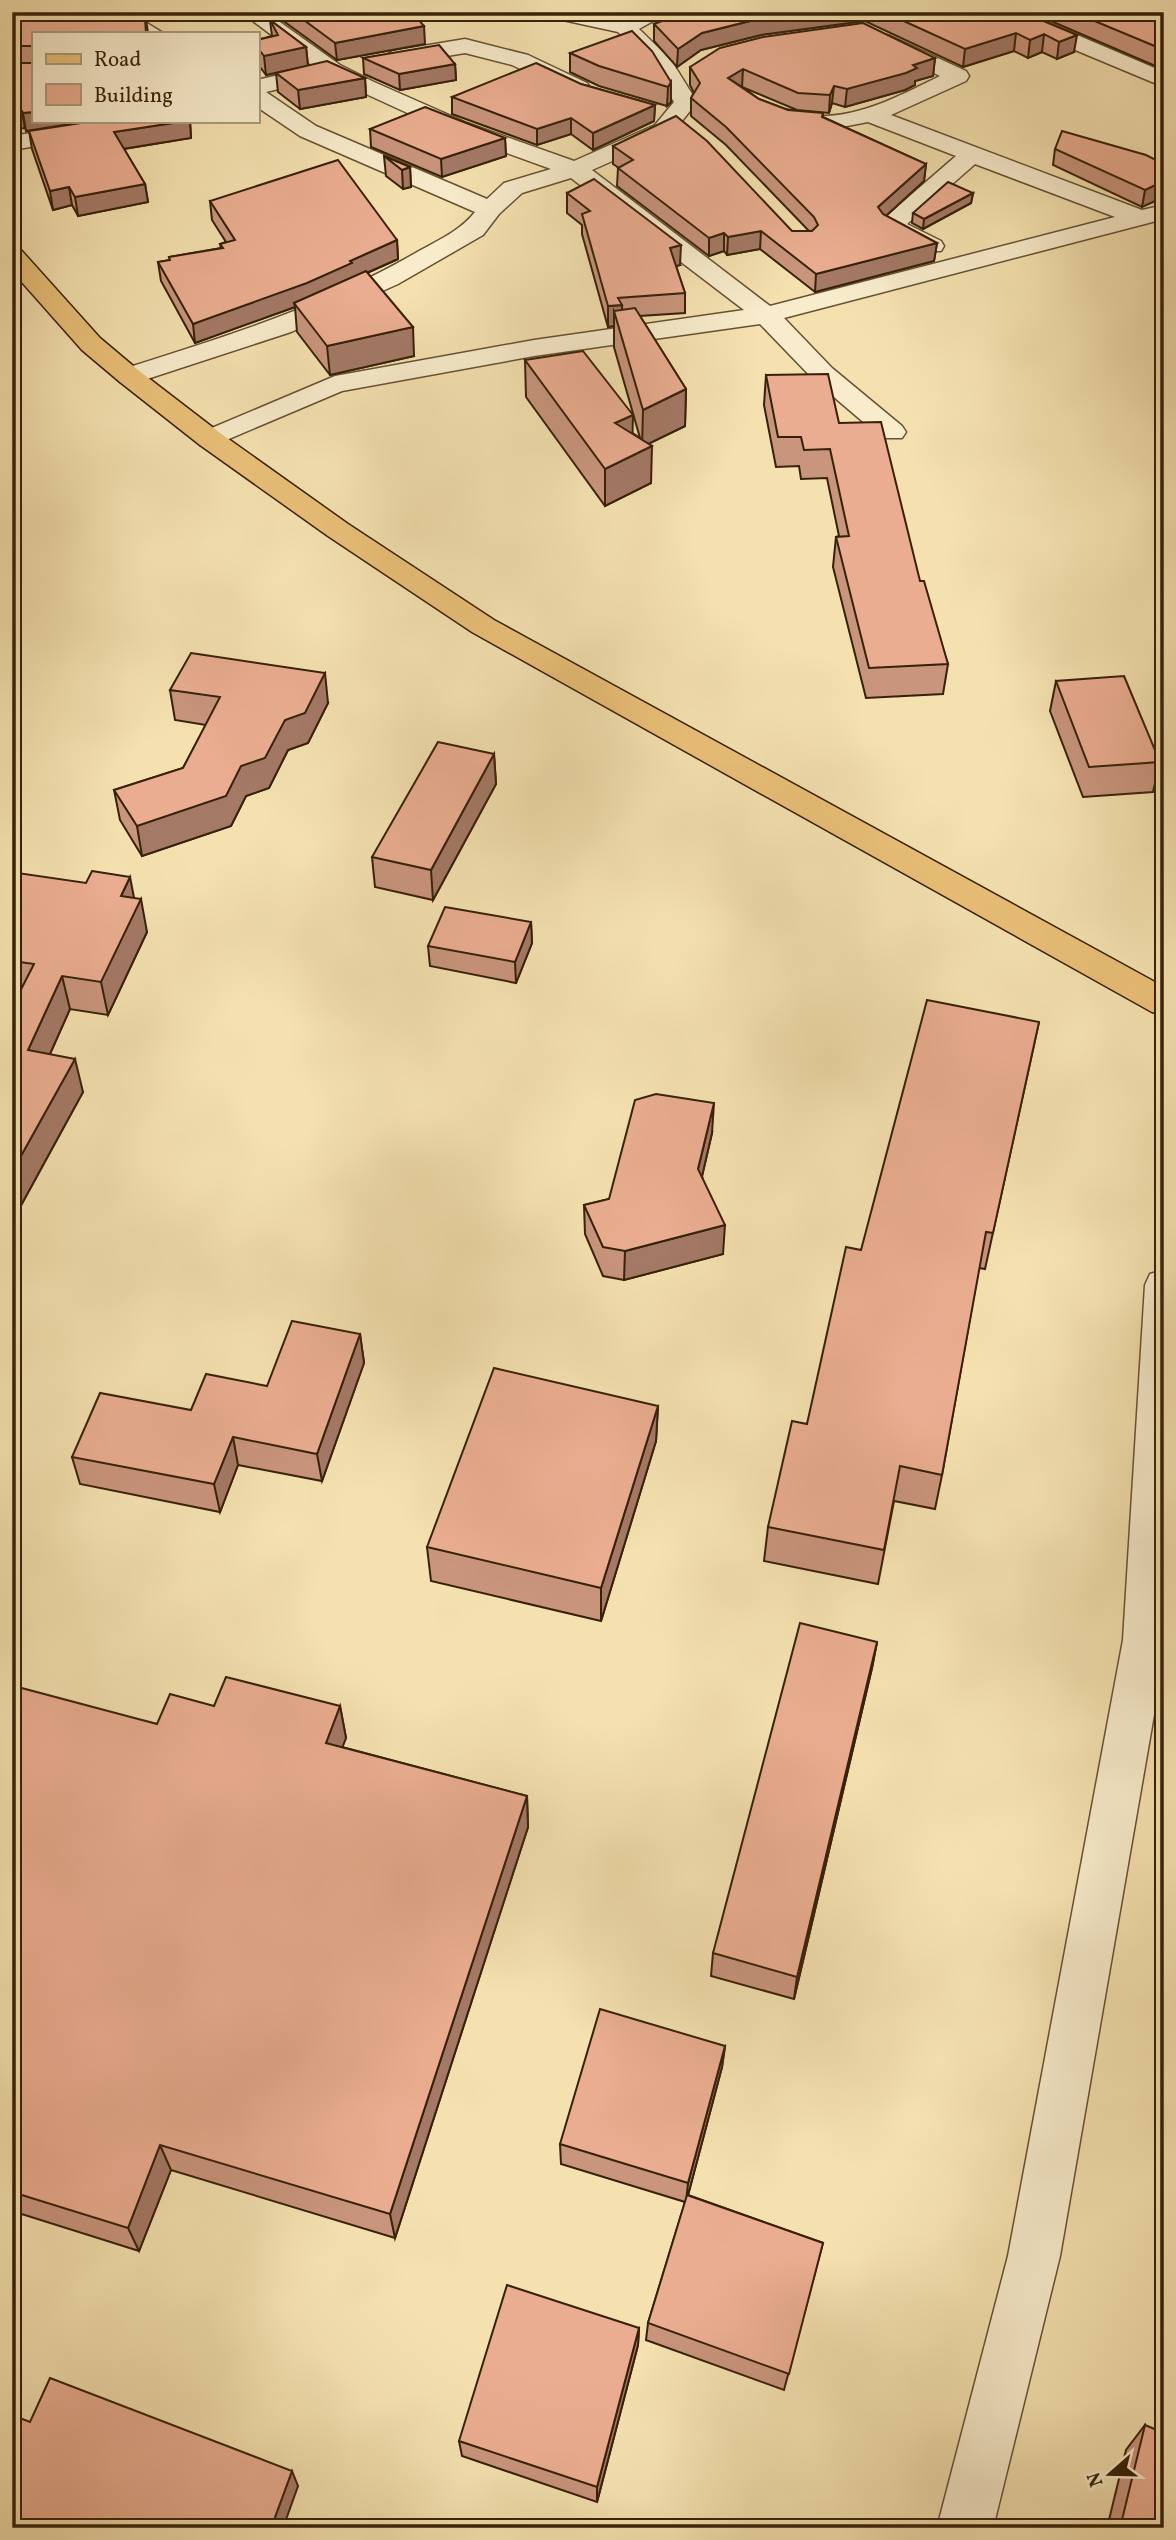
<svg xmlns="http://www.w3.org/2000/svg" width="1176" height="2540" font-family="Vollkorn,serif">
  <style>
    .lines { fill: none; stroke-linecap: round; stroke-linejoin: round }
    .minor-casing { stroke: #665133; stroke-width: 3 }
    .major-casing { stroke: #372109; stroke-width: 3 }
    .minor { fill: #f8eccc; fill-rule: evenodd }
    .major { fill: #eac078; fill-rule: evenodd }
    .wall { fill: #c9957d; stroke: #372109; stroke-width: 2 }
    .shaded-wall { fill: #a47966; stroke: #372109; stroke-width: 2 }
    .building { fill: #eaad91; stroke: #372109; stroke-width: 2 }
  </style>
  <rect width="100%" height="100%" fill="#f5e1b0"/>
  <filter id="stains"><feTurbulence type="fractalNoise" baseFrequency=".00286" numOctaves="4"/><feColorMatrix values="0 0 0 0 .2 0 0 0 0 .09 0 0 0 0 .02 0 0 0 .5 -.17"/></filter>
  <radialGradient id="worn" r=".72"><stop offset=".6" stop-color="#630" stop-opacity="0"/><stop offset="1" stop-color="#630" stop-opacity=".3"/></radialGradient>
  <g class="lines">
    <defs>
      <g id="minor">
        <path d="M101,12H129L163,33H136Z"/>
        <path d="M241,12H266L340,65L374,82L467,123L574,161L655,125L674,102L654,69L618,32L549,17L546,12H588L623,20L640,12H669L639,29L671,60L697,102L671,135L592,170L770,306L1115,217L975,164L907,224L941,241L944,246L941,251H923L882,230L879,225L882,220L956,156L868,122L826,130L803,129L773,120L769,115L773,110C790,106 808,117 827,116C867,114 905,93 940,76L880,47L877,42L888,35L966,71L969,76L966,81L891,115L1142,210L1164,205V219L784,318L832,368L902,426L906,432L902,438H882L814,380L760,324L534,356L342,391L210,447L200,445L196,439L200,433L335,376L534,340L744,310L571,178L522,193L499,214L483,235L398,284L291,332L138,382H120L116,376L120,370C225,337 323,307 419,251C439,240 461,230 475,212L300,136L257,107V80L314,67ZM329,77L451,133L551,169L504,183L487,199L316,126L266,92Z"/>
        <path d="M993,12H1023L1164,72V87L996,17Z"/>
        <path d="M465,39L528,55L587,83L590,88L579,95L571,93L512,65L465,53L393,65L382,58L393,51Z"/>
        <path d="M105,121H158L154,126L146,128L12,150V136Z"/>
        <path d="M1164,1270V1657L1060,2256L993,2528H937L1008,2256L1123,1640L1145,1285L1150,1274Z"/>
      </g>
      <path id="major" d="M12,248L21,250L100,338L138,370L220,433L348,524L494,620L1164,987V1015L1152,1012L472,632L328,536L200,445L120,382L82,350L12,271Z"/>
    </defs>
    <use href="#minor" class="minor-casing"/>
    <use href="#major" class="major-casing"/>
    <use href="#minor" class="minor"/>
    <use href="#major" class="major"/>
  </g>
  <g class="wall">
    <path d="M12,12L144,18L134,12H147V20L146,19L148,33H33V121H90L26,131L12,63Z"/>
    <path d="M271,12H432L414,15L425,44L337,60Z"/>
    <path d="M665,12H1022L1074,52L1057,59L1042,52L1028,58L1014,51L963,67L865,21L761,35L701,50L677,67L654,41V24L668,19L665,17Z"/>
    <path d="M1030,12H1164V67L1153,65Z"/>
    <path d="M270,20L306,47L308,65L365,78L366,97L300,109L278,92L276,73L266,75L257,63V40L272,36Z"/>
    <path d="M570,53L671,82V102L667,106L599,86L570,72Z"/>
    <path d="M363,58L455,64L456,80L400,90L364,74Z"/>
    <path d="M935,58L933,76L915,81V85L905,90L845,107L832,103L829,113L797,110L742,87L759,99L788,110L823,113V117L926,164L924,181L886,216L937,243L934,261L815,292L760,249L727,255L724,251L709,256L617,186L618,168H619L613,164V146L792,231H809L726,145L691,116V98L694,93L690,85V67Z"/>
    <path d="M581,84L655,105L654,121L593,150L571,134L537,145L452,114V97Z"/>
    <path d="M94,121H190L191,138L124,149L145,184L148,202L78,216L72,205L53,210L32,149L29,131Z"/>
    <path d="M370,129L505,138L506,156L442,177L371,147Z"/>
    <path d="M1055,149L1164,164L1142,207L1053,165Z"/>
    <path d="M384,156L410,167L411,187L403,189L386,176Z"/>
    <path d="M567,193L680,265L676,266L685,293V313L640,316L686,389L685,426L648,444L651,483L605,506L526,397L525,360L640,438L614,347V326L608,327L582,234V225L567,213Z"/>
    <path d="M973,193L971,203L923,229L912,223L913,213Z"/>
    <path d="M210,201L397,240L398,259L367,273L414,356L330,375L297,332L295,307L195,343L161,281L158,262L170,260L169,257L221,248L220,244L226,242L212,220Z"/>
    <path d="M766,375L839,423L920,581L948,664L943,694L866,698L833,567L836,537L839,536L827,478L801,479L799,466L776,467L764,405Z"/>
    <path d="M1056,681L1160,762L1153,792L1083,797L1050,711Z"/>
    <path d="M170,690L328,703L308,743L288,750L269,788L246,796L231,826L142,856L120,820L114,790L183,768L206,725L175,720Z"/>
    <path d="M494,754L496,784L433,900L375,887L372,857Z"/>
    <path d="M12,885L134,898L147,932L108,1015L70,1009L50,1054L83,1092L19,1209L12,1207V1007L19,994L12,993Z"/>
    <path d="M531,922L532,943L516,983L430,966L428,946Z"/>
    <path d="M1039,1022L985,1269L979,1268L942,1475L935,1509L894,1501L878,1584L764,1561L768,1527L807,1424L861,1250Z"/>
    <path d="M712,1133L702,1176L723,1254L624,1280L603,1276L585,1234L584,1205L609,1199Z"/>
    <path d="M360,1334L364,1363L322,1481L238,1465L220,1512L80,1484L72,1457L191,1410L267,1386Z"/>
    <path d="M658,1406L656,1441L601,1621L431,1581L427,1547Z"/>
    <path d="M877,1642L872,1668L794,1999L711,1976L713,1953Z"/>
    <path d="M12,1690L157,1724L214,1706H340L346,1738L342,1747L527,1796L528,1827L395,2238L171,2170L139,2251L12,2211Z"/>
    <path d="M725,2046L722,2067L688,2195L823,2243L784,2390L646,2340L648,2323L685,2202L561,2164L560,2144Z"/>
    <path d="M639,2328L638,2345L597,2502L462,2456L459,2441Z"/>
    <path d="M1145,2425L1164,2528H1107L1126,2450Z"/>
  </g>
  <g class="shaded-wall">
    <path d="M402,12H432L402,16Z"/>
    <path d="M805,12H865V21L761,35L701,50L677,67L678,49L702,33L762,18Z"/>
    <path d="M424,26L425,44L337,60L335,43Z"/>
    <path d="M1016,33L1014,51L963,67L965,49Z"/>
    <path d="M1044,34L1042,52L1028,58L1030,40Z"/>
    <path d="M1077,35L1074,52L1057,59L1059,42Z"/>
    <path d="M306,47L308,66L266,75L264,56Z"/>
    <path d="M935,58L933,76L915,81V85L905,90L845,107L847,89L913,65Z"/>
    <path d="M455,64L456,80L400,90L399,74Z"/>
    <path d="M743,69L742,87L728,78Z"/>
    <path d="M365,78L366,97L300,109L298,90Z"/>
    <path d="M671,82V102L667,106L668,87Z"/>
    <path d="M834,86L832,103L829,113L830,95Z"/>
    <path d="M655,105L654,121L593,150V133Z"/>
    <path d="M22,111L25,128L12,130V112Z"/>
    <path d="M33,112V121H90L26,131L23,113Z"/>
    <path d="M571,118V134L537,145V129Z"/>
    <path d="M186,121H190L191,138L116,150L114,132Z"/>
    <path d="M505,138L506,156L442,177L441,159Z"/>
    <path d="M926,164L924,181L876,225L878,207Z"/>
    <path d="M410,167L411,187L403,189L402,170Z"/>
    <path d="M1164,181V197L1142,207L1145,190Z"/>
    <path d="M145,184L148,202L78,216L75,197Z"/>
    <path d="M69,187L72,205L53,210L50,191Z"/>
    <path d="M973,193L971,203L923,229L924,219Z"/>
    <path d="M761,231L760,249L727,255L728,237Z"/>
    <path d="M724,233V251L709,256V238Z"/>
    <path d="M397,240L398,259L353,279L294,303L295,307L195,343L193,324L350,261Z"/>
    <path d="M937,243L934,261L815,292L816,274Z"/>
    <path d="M681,245L680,265L670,268V248Z"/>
    <path d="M622,305V325L614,311V326L608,327V306Z"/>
    <path d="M413,327L414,356L330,375L327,346Z"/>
    <path d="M686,389L685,426L642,447L643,410Z"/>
    <path d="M633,415L632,452L615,423Z"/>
    <path d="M652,446L651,483L605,506V469Z"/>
    <path d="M325,673L328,703L308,743L288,750L269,788L246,796L231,826L142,856L137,826L241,766L285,720Z"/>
    <path d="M494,754L496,784L433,900L431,870Z"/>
    <path d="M130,877L136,908L141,899L147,932L108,1015L101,982L121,896Z"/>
    <path d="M531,922L532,943L516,983L515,962Z"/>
    <path d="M62,976L70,1009L37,1083L28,1050Z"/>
    <path d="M75,1059L83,1092L19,1209L12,1184V1172Z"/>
    <path d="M714,1103L712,1133L697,1198L698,1169Z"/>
    <path d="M725,1225L723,1254L624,1280L625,1251Z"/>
    <path d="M360,1334L364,1363L322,1481L317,1454Z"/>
    <path d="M658,1406L656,1441L601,1621V1588Z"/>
    <path d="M233,1437L238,1465L220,1512L214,1484Z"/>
    <path d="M877,1642L872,1668L794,1999L797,1977Z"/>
    <path d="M340,1706L346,1738L332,1774L326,1743Z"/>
    <path d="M527,1796L528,1827L395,2238L390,2214Z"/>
    <path d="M725,2046L722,2067L686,2203L688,2183Z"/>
    <path d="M160,2145L171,2170L139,2251L128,2228Z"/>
    <path d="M639,2328L638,2345L597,2502V2487Z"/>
    <path d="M292,2471L298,2486L283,2528H271Z"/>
  </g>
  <g class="building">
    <path d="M12,12H123L132,18H145L146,33H33V112L23,113L22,111L12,112V63H32V46H12Z"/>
    <path d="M293,12H412L424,26L335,43Z"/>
    <path d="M687,12H805L762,18L702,33L678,49L654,24Z"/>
    <path d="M884,12H1022L1077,35L1059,42L1044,34L1030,40L1016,33L965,49Z"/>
    <path d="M1073,12H1164V49L1157,47Z"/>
    <path d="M270,20L306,47L264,56L257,47V40L278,35Z"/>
    <path d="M863,23L935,58L913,65L917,68L906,73L847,89L834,86L830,95L798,93L743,69L728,78L759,99L788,110L823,113L822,117L926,164L878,207L883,214L937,243L816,274L761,231L728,237L724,233L709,238L618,168L633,160L613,146L676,116L707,141L792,231H812L818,225L814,217L726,127L691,98L700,83L690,67L720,48L763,37Z"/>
    <path d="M632,31L652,51L671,82L668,87L599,66L570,53Z"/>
    <path d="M439,45L455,64L399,74L363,58Z"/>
    <path d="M327,61L365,78L298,90L276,73Z"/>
    <path d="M536,63L581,84L655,105L593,133L571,118L537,129L452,97Z"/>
    <path d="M425,107L505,138L441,159L370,129Z"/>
    <path d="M94,121H186L114,132L145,184L75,197L69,187L50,191L29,131Z"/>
    <path d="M1062,131L1146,155L1164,164V181L1145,190L1055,149Z"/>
    <path d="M384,156L410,167L402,170Z"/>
    <path d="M338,160L397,240L350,261L352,263L307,283L193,324L158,262L170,260L169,257L223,248L220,244L235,240L210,201Z"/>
    <path d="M594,179L681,245L670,248L685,293L618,298L622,305L608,306L582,214L590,211L567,193Z"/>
    <path d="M948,182L973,193L924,219L913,213Z"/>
    <path d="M366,271L413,327L327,346L294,303Z"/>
    <path d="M635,308L686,389L643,410L614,311Z"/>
    <path d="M583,351L633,415L615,423L652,446L605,469L525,360Z"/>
    <path d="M828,374L839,423L881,422L920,581H924L948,664L869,668L836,537L849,536L830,449L804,450L801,437H778L766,375Z"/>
    <path d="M191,653L325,673L305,713L285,720L265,758L241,766L226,796L137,826L114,790L183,768L220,697L170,690Z"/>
    <path d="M1124,676L1160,762L1089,767L1056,681Z"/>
    <path d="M438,742L494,754L431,870L372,857Z"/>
    <path d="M92,871L130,877L121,896L141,899L101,982L62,976L28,1050L75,1059L12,1172V1007L34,964L12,961V885L18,873L86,883Z"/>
    <path d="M445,907L531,922L515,962L428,946Z"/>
    <path d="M927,1000L1039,1022L993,1233L986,1232L942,1475L900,1466L884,1550L768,1527L792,1421L807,1424L846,1247L861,1250Z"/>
    <path d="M656,1094L714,1103L698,1169L725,1225L625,1251L603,1247L584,1205L609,1199L635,1100Z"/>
    <path d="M292,1321L360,1334L317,1454L233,1437L214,1484L72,1457L100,1393L191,1410L206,1374L267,1386Z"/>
    <path d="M494,1368L658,1406L601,1588L427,1547Z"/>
    <path d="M800,1623L877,1642L797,1977L713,1953Z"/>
    <path d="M226,1677L340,1706L326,1743L527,1796L390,2214L160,2145L128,2228L12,2192V1690L14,1686L157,1724L170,1694L214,1706Z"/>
    <path d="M600,2009L725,2046L688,2183L560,2144Z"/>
    <path d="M687,2195L823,2243L789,2374L648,2323Z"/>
    <path d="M507,2285L639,2328L597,2487L459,2441Z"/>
    <path d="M50,2378L292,2471L271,2528H12V2415L30,2422Z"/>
    <path d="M1145,2425L1164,2433V2528H1120Z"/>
  </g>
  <rect width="1176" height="2540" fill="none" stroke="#f5e1b0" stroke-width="42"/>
  <rect x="14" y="14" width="1148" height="2512" fill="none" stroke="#372109" stroke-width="3.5"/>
  <rect x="21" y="21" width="1134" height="2498" fill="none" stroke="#372109" stroke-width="2"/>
  <rect x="32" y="32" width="228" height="91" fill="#f8eccc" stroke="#ab9b7e" stroke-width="2"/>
  <rect x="46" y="54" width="35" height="10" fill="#eac078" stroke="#ab9b7e" stroke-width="2"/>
  <text x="94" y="66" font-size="21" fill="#372109">Road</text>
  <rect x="46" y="84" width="35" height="21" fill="#eaad91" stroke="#ab9b7e" stroke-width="2"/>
  <text x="94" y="102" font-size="21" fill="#372109">Building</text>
  <g transform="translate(1110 2474) rotate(250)" stroke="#f8eccc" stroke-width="5" paint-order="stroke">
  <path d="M0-5L12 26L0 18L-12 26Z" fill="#372109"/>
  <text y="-10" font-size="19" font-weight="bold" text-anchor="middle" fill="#372109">N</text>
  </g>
  <rect width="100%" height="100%" filter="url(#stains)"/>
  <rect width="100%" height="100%" fill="url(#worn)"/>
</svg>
